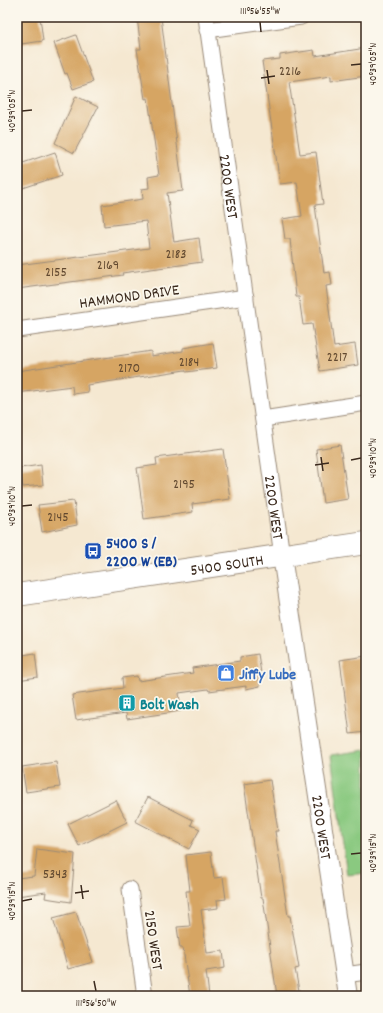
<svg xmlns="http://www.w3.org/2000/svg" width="383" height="1013" font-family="Dekko,sans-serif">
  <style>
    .green { fill: #8ac980; stroke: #627a4f }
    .building { fill: #d6a564 }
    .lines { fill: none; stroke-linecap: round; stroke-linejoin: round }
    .minor-casing { stroke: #988978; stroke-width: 17 }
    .tertiary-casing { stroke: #988978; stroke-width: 20 }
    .primary-casing { stroke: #988978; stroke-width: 24 }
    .minor { stroke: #fff; stroke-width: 15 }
    .tertiary { stroke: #fff; stroke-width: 18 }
    .primary { stroke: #fff; stroke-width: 22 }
    .ticks { fill: none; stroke: #3b2a1e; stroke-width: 1.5 }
    .labels { text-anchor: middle; stroke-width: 3.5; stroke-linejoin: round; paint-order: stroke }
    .number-label { font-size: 14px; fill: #624930 }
    .street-label { font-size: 16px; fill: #3b2a1e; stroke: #fbf7ec }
    .transit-label { font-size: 16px; font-weight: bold; fill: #164399; stroke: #fbf7ec; text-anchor: start }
    .shop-label { font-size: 16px; font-weight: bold; fill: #366cbe; stroke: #fbf7ec; text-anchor: start }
    .culture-label { font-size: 16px; font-weight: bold; fill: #0d838f; stroke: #fbf7ec; text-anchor: start }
    .neatline { fill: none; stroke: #3b2a1e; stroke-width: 1.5 }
    .ticks-label { font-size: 10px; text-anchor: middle; fill: #3b2a1e }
  </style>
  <rect width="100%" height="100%" fill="#fbf7ec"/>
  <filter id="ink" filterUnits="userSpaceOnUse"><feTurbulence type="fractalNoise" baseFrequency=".025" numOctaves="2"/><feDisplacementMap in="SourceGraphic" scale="8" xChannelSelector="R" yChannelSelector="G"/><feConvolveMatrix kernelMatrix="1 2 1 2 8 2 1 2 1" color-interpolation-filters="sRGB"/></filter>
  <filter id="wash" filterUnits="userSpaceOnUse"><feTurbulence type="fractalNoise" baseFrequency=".012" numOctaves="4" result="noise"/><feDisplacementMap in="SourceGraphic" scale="16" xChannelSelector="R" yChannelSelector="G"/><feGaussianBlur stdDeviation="0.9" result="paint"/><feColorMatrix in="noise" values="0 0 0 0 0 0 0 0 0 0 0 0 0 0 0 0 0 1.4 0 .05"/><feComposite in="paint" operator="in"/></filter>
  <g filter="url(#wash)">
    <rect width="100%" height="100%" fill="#f5e8d1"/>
    <path class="green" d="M366,750V873L347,875L331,755Z"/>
    <g id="blocks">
      <g class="building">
        <path d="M17,17H40L43,41L21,44L20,39L17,40Z"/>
        <path d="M137,17H161L183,191L167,193L174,242L199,238L202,262L122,273L123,275L17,289V265L149,248L146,221L104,226L102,205L143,199L142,189L149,188L148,177L159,175L148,98L145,99L137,49H141Z"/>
        <path d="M76,35L93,82L73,89L67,73L65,74L54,43Z"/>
        <path d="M366,48V76L331,81V76L289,82L300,154L316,152L323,204L315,205L324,273L330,272L332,285L326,286L334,347L355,344L358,365L320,371L312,324L303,325L299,297H296L290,239H285L282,219L302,216L297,182L280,184L262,61L280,59V55L314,50L315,56Z"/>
        <path d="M76,96L98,107L74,153L55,143Z"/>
        <path d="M55,152L62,175L17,190V167L23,165V163Z"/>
        <path d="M213,343L217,368L186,372L185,370L87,385L88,392L73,394L72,386L17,393V371L151,351V356L183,351V348Z"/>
        <path d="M340,445L348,499L323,503L316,449Z"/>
        <path d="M223,449L230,499L192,504L193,512L144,519L137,468L157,465L156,458Z"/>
        <path d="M41,465L43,485L23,487L20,468Z"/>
        <path d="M74,501L77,525L42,532L38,505Z"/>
        <path d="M35,653L38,677L17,680V656Z"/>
        <path d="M258,654L261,673H258L260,686L246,689V686L209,691L208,689L179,693L181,711L127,719L126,713L76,720L72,695L123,688L122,678L137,676L138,681L193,673L192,668L240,661V657Z"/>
        <path d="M366,656V732L350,734L340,660Z"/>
        <path d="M56,762L60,787L26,792L22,767Z"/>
        <path d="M270,780L278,831H275L288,916H290L299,968L295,969L300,996H277L263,898H261L244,784Z"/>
        <path d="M148,797L193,820L191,825L200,829L189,849L135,821Z"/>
        <path d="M116,800L127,822L79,846L68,824Z"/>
        <path d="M37,849L75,854L71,902L45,898L46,892L17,896V878L34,876Z"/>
        <path d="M211,852L214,878L223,877L226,899L217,900L218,908L201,910L207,953L223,951L225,968L206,971L209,996H190L183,948H180L177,927L190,926L186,891H190L186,855Z"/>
        <path d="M76,912L93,962L68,969L53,918Z"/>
      </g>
    </g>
  </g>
  <g filter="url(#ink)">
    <use href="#blocks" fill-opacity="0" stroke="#988978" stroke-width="1"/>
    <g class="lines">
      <defs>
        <g id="minor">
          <path id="s1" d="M206,17L282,556"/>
          <path d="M207,30L301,17"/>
          <path d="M17,330L246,297"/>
          <path d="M263,419L366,403"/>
          <path d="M130,889L145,996"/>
          <path d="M345,975L366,972"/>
        </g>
        <g id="tertiary">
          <path id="s2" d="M282,556L348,996"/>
        </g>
        <g id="primary">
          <path id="s3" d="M17,595L366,543"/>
        </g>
      </defs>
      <use href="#minor" class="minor-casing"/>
      <use href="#tertiary" class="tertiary-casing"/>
      <use href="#primary" class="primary-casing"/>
      <use href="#minor" class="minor"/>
      <use href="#tertiary" class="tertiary"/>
      <use href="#primary" class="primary"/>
    </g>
  </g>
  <path class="ticks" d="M260,22L261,32M351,65L361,64M267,70L269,84M261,78L275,76M22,111L32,110M321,457L323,471M351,460L361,458M315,465L329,463M22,506L32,505M351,854L361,853M81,885L83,899M75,893L89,891M22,901L32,899M94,981L96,991"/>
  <defs>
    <symbol id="bus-square" viewBox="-11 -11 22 22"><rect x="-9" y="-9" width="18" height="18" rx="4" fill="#1a4fb4" stroke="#fbf7ec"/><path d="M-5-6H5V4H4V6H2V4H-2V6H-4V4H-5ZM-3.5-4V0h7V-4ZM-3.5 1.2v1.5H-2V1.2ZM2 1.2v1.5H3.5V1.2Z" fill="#fff"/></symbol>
    <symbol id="shop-square" viewBox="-11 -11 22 22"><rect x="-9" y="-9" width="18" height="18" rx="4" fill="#3f7fe0" stroke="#fbf7ec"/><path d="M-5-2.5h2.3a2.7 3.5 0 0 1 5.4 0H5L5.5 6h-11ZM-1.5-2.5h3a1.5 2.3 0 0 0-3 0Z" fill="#fff"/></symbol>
    <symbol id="building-square" viewBox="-11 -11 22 22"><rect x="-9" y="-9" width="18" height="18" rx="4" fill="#0f9aa8" stroke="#fbf7ec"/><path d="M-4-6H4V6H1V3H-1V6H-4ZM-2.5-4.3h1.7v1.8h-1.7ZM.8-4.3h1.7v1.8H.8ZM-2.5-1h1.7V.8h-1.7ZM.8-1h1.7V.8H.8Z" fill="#fff"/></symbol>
  </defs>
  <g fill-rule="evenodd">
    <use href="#bus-square" x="83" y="541" width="20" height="20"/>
    <use href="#shop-square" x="216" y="663" width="20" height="20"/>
    <use href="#building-square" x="117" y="693" width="20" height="20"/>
  </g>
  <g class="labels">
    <g class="number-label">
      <text x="290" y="75">2216</text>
      <text x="176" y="258">2183</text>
      <text x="108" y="269">2169</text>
      <text x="56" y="276">2155</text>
      <text x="337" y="361">2217</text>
      <text x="189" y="366">2184</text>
      <text x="129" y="372">2170</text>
      <text x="184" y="488">2195</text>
      <text x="58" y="521">2145</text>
      <text x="55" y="878">5343</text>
    </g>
    <g class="street-label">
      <text dy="6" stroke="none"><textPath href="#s1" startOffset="171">2200 WEST</textPath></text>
      <text transform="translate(129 295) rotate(-8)" y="6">HAMMOND DRIVE</text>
      <text dy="6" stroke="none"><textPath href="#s1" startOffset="495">2200 WEST</textPath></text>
      <text dy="6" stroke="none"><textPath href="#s3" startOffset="212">5400 SOUTH</textPath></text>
      <text dy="6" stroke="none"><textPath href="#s2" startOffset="274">2200 WEST</textPath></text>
      <text transform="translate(155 940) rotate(82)" y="6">2150 WEST</text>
    </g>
    <g class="transit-label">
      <text x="106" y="548">5400 S /<tspan x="106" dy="18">2200 W (EB)</tspan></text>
    </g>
    <g class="shop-label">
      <text x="239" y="679">Jiffy Lube</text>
    </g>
    <g class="culture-label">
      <text x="140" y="709">Bolt Wash</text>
    </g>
  </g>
  <rect width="383" height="1013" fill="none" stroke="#fbf7ec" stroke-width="44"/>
  <rect x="22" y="22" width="339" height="969" class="neatline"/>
  <g class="ticks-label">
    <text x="260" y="14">111°56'55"W</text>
    <text transform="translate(372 64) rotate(-90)" y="4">40°39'05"N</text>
    <text transform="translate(11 111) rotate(-90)" y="4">40°39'05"N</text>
    <text transform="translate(372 458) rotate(-90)" y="4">40°39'10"N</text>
    <text transform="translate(11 506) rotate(-90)" y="4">40°39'10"N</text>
    <text transform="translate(372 853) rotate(-90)" y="4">40°39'15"N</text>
    <text transform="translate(11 901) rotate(-90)" y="4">40°39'15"N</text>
    <text x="96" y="1006">111°56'50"W</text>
  </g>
</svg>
